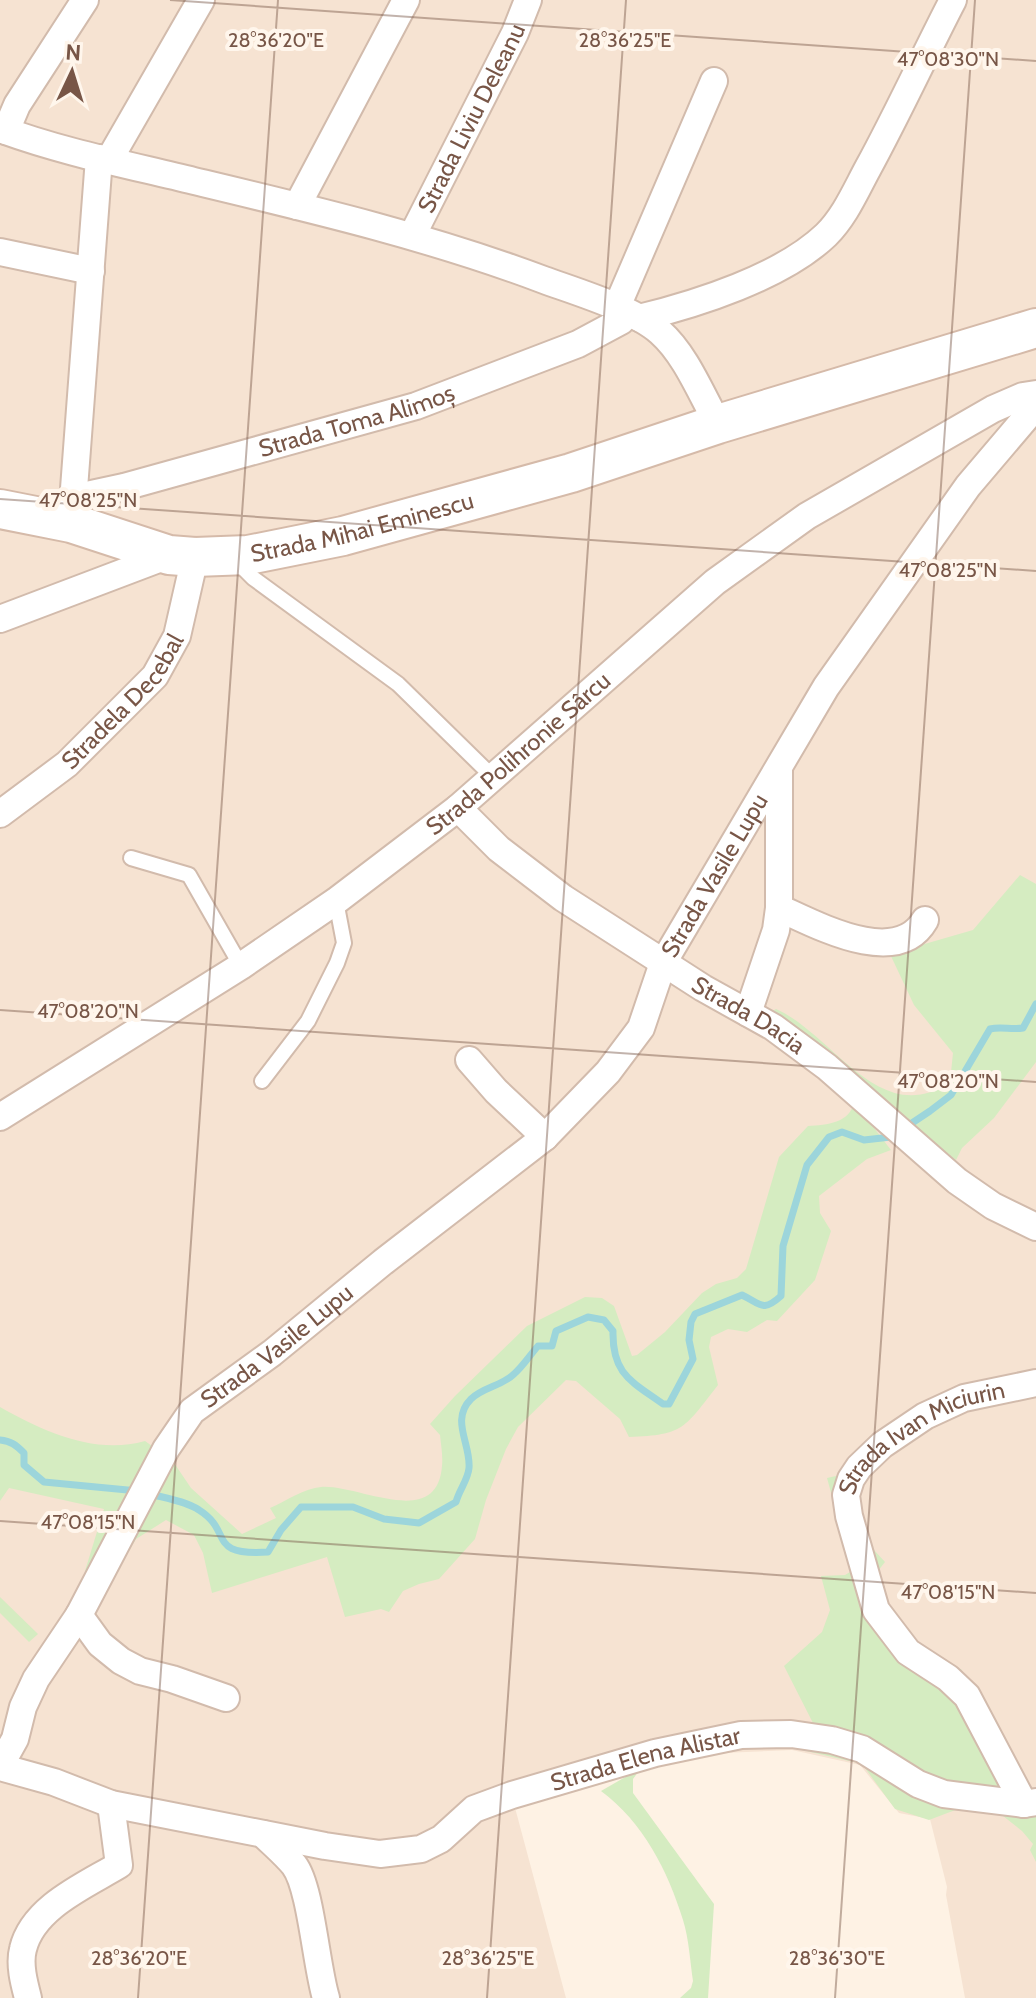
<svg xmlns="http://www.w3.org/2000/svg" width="1036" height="1998" font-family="Cabin,sans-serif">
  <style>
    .residential { fill: #f6e3d2 }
    .green { fill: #d5ecc1 }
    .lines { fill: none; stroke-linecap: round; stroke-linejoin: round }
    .stream { stroke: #9cd5db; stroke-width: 7 }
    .lane-casing { stroke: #d2bbac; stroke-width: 18 }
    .street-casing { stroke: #d2bbac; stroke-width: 30 }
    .secondary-casing { stroke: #d5baa9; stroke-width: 42 }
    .lane { stroke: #fff; stroke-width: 14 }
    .street { stroke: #fff; stroke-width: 26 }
    .secondary { stroke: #fff; stroke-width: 38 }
    .ticks { fill: none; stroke: #785647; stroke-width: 2; stroke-opacity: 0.45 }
    .labels { text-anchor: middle; stroke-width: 8; stroke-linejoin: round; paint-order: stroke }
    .street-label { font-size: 24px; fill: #785647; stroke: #fff6ec }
    .ticks-label { font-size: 20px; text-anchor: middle; fill: #785647; stroke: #fff6ec; stroke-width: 8; stroke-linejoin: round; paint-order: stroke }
  </style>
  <rect width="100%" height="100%" fill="#fef2e4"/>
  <path class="residential" d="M0,0H1036V1998H965L946,1895L947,1887L930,1819L899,1813L860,1765L792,1750L722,1753L597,1778L514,1804L566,1998H0Z"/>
  <g class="green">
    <path d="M1020,875L1036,884V1062L994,1118L962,1148L956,1160L770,1013L776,1009C833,1034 880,1130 950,1082L953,1053L914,1005L890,954L973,930Z"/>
    <path d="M854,1102L891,1150L867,1159L819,1196L820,1213L831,1231L815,1280L777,1321L767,1320L747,1332L728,1329L711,1337L709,1347L718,1385C684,1428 685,1435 629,1437L620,1419L576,1381L566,1380L518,1427L506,1449L486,1500L475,1539L439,1579L419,1584L403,1591L389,1612L381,1609L345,1617L327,1557L212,1593L203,1553L194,1535L166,1520L136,1539L107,1587L85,1571L104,1509L9,1488L0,1501V1407C44,1432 95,1455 145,1441L172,1460L191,1488L242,1534L276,1518L270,1508C286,1501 305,1488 321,1487C358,1484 437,1531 442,1466C443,1456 441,1445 440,1435L430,1424L455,1396L527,1326L585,1297L602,1298L614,1306L632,1356L637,1355L665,1332L702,1293L716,1284L737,1278L746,1269L779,1157L808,1126C827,1125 850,1123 854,1102Z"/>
    <path d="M840,1475L855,1501L863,1538L885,1562L874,1576L908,1645L955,1670L961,1669L1026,1791H1036V1862L1030,1850L1033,1844L1022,1831L998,1812L958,1809L929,1820L895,1809L862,1764L798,1749V1728L814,1725L784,1666L822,1632L830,1610L821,1576L845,1575L855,1569L841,1529L827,1478Z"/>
    <path d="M0,1597L38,1634L29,1642L0,1613Z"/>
    <path d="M641,1768L633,1779V1793L714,1904L708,1998H680L691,1988L693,1981C690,1961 689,1939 683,1920C668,1871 643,1822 601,1791Z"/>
  </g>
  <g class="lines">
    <g class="stream">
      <path d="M0,1440C11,1441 16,1445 24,1453V1465L44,1482L138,1491"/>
      <path d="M150,1494C165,1498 186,1501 199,1510C234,1532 206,1556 268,1552L281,1530L301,1507H353L384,1519L419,1523L456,1502C459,1490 468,1480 469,1468C471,1444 450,1420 471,1399C483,1387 502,1386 514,1374C523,1366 530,1355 538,1346H552L556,1331L588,1317L604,1320L613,1331C612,1374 631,1381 663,1404H669L693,1359L689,1340L691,1322L695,1314L742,1295C761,1304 762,1313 781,1296L783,1246L807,1165L829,1137L842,1132L864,1140L891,1137L930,1111L951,1095L990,1029C1001,1026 1011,1030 1023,1028L1036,1004"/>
    </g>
    <defs>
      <g id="lane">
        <path d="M236,561L253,578L398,684L493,777"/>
        <path d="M131,858L189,875L241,966"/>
        <path d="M262,1081L308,1021L337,963L344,943L336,901"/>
      </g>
      <g id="street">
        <path d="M0,129C62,152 129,165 194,181C311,209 430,237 544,280C577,292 634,309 660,332C686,355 701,394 718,424"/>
        <path d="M6,131L17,105L85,0"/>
        <path d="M109,160L201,0"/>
        <path d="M297,206L406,0"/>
        <path id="s1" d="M412,236L515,33L528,0"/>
        <path d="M0,252L91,271"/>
        <path d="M616,309L714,81"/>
        <path d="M639,318C697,304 782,277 826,235C845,216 855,192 868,168C898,113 924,56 953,0"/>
        <path id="s2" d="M73,498L124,487L416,406L578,344L621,321L627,314"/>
        <path d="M72,515L99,158"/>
        <path d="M0,619L169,555"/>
        <path id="s3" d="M458,808L499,849L563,898L703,988L773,1027L827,1067L957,1181L993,1206L1036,1227"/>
        <path id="s4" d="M0,814L67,764L155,676L177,636L195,557"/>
        <path d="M779,908C817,925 897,969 925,920"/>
        <path d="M748,1013L776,930L779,908V769"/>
        <path d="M469,1060L496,1091L545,1137"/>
        <path id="s5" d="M0,1117L241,966L336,901L458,808L715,582L807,516L993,409L1023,396L1036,394"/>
        <path d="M79,1615L100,1644L121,1661L140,1671L172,1679L226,1698"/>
        <path id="s6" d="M0,1766L15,1739L23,1707L36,1679L79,1615L166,1449L192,1411L272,1353L383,1262L545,1137L608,1072L641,1028L663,963L826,687L968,486L1036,406"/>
        <path id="s7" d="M0,1767L54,1782L111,1804L325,1846L380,1854L421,1849L441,1839L474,1809L512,1795L655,1753L741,1735L791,1734L832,1740L862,1749L918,1784L944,1794L1024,1804L1036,1802"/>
        <path id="s8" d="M1024,1804L967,1696L948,1678L908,1652L876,1610L849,1516L846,1495L851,1479L859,1467L882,1445L925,1416L964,1398L1036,1383"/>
        <path d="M263,1834C273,1844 285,1854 294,1865C311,1887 316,1966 326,1998"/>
        <path d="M28,1998C24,1983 19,1964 23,1949C33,1907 86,1885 119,1865L111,1804"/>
      </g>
      <g id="secondary">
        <path id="s9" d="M0,509L71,523L169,555L195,557L248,555L343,536L571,473L718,424L1036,328"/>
      </g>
    </defs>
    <use href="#lane" class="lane-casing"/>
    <use href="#street" class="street-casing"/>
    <use href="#secondary" class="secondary-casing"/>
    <use href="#lane" class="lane"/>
    <use href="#street" class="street"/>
    <use href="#secondary" class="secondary"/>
  </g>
  <path class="ticks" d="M170,0L1036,61M0,499L1036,571M0,1010L1036,1082M0,1521L1036,1593M138,1998L278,0M487,1998L626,0M835,1998L975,0"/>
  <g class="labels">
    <g class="street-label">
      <text dy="8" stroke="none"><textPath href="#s1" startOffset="132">Strada Liviu Deleanu</textPath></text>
      <text dy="8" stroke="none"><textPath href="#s2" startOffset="294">Strada Toma Alimoș</textPath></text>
      <text dy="8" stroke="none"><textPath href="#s9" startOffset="372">Strada Mihai Eminescu</textPath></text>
      <text dy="8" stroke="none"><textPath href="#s4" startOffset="168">Stradela Decebal</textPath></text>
      <text dy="8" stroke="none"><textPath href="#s5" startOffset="634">Strada Polihronie Sârcu</textPath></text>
      <text dy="8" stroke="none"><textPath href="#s6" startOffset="1168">Strada Vasile Lupu</textPath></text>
      <text dy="8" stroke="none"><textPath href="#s3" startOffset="358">Strada Dacia</textPath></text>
      <text dy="8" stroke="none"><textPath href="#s6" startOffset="512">Strada Vasile Lupu</textPath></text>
      <text dy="8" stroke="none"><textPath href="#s8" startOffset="468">Strada Ivan Miciurin</textPath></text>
      <text dy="8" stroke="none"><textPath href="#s7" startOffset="678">Strada Elena Alistar</textPath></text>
    </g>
  </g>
  <g class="ticks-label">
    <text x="276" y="47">28°36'20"E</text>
    <text x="625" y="47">28°36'25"E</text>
    <text x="948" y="66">47°08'30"N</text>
    <text x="88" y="507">47°08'25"N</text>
    <text x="948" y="577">47°08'25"N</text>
    <text x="88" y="1018">47°08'20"N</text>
    <text x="948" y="1088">47°08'20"N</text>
    <text x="88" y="1529">47°08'15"N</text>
    <text x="948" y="1599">47°08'15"N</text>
    <text x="139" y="1965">28°36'20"E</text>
    <text x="488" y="1965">28°36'25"E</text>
    <text x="837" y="1965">28°36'30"E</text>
  </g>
  <g transform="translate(72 72) rotate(4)" stroke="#fff6ec" stroke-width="6" paint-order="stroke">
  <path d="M0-6L14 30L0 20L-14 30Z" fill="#785647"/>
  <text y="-12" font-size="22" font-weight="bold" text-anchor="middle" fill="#785647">N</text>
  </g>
</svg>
